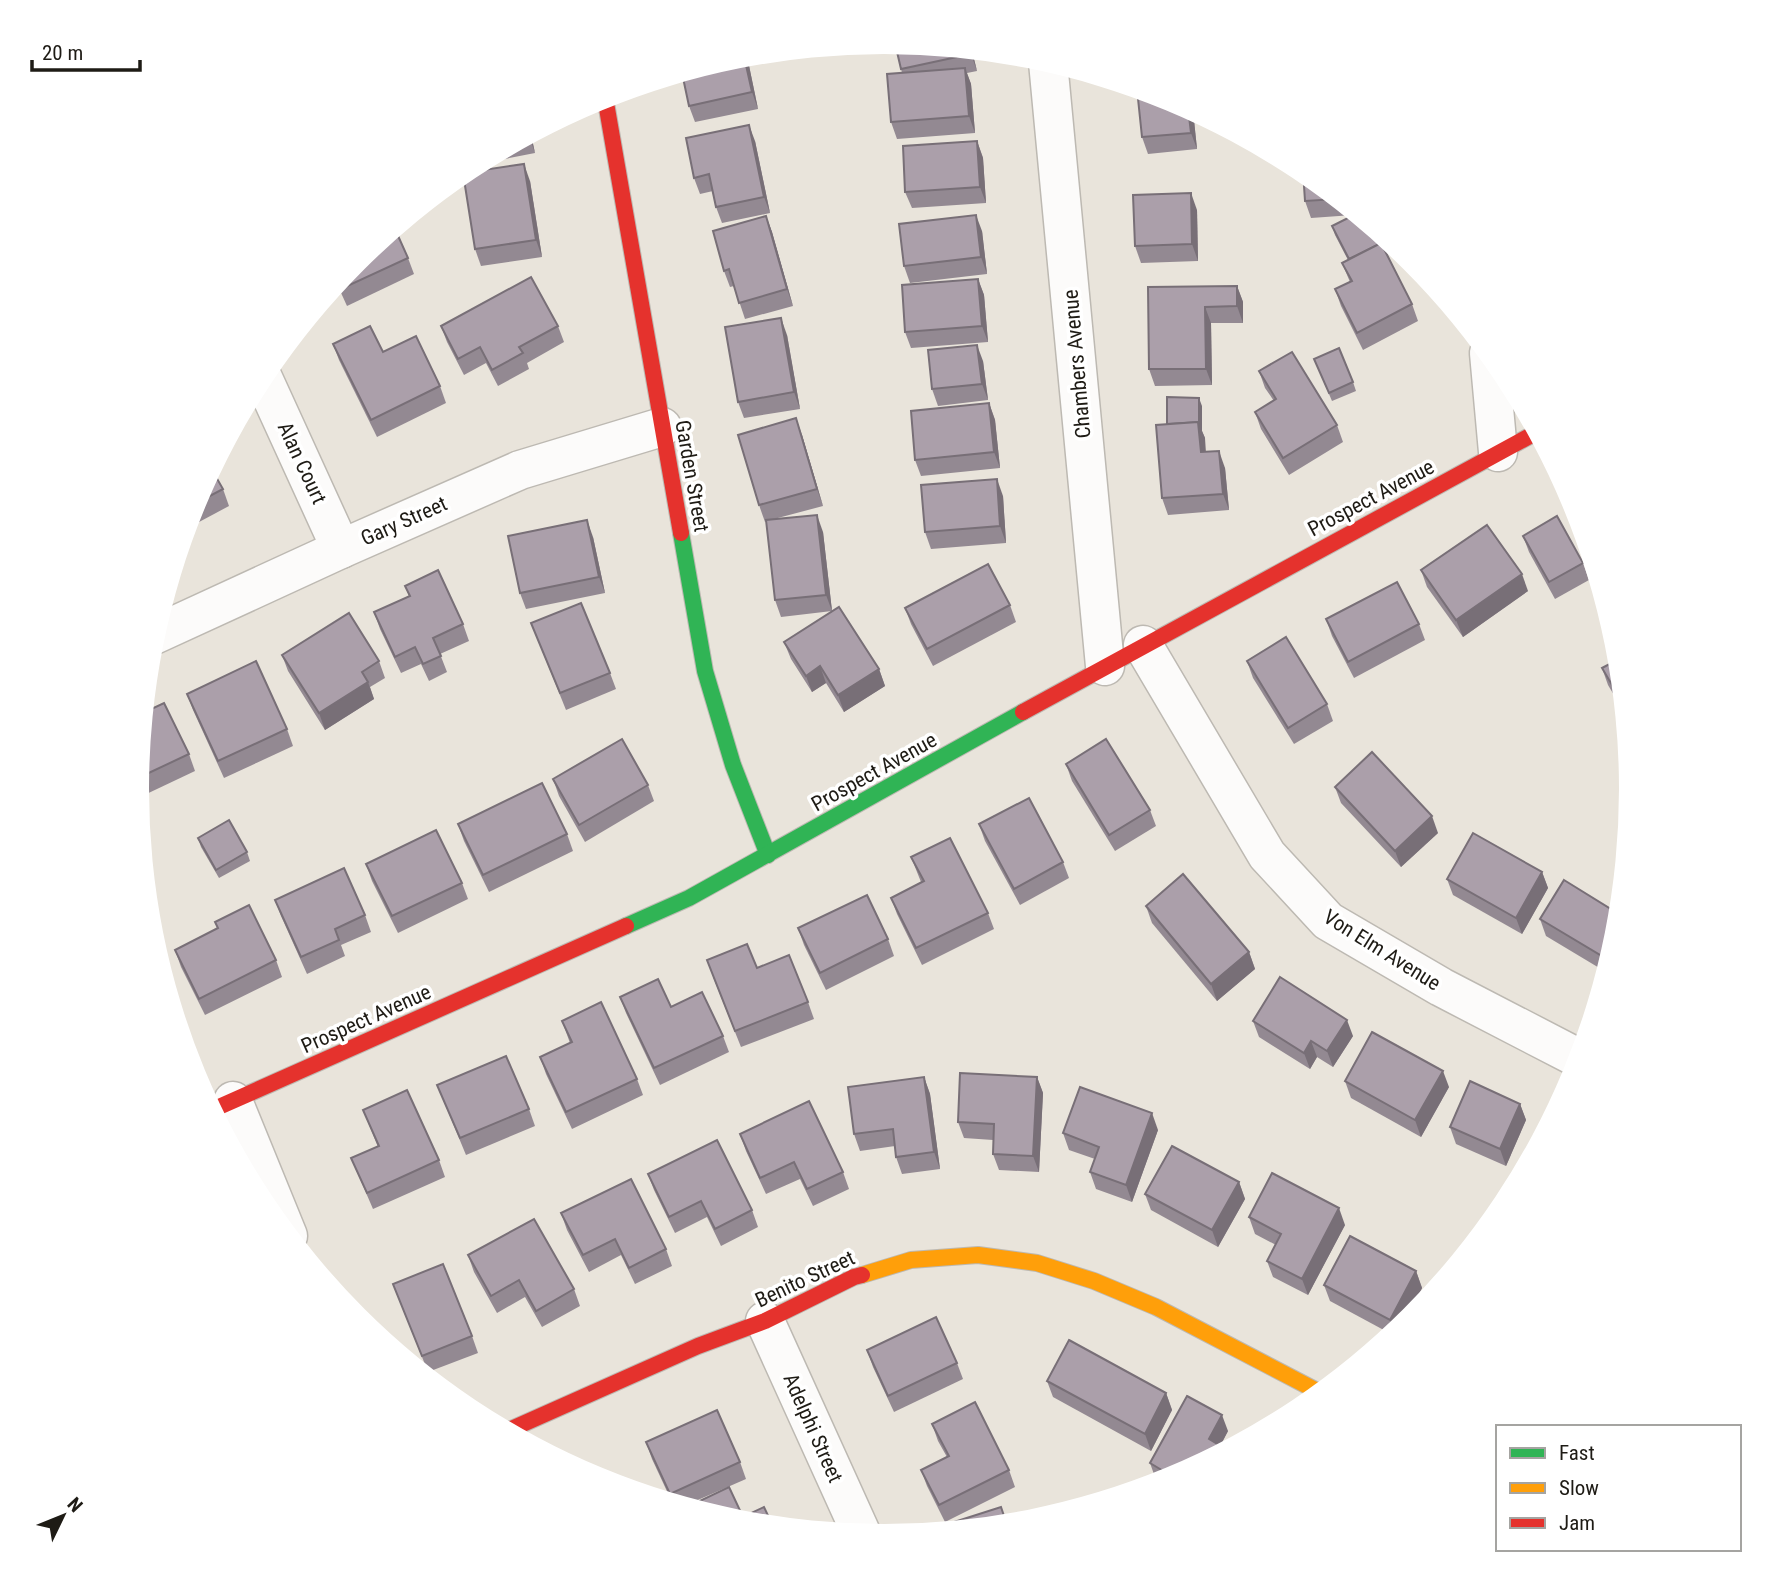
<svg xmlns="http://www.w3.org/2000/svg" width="1769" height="1579" font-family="'Roboto Condensed',sans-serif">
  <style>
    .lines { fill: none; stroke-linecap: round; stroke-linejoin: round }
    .street-casing { stroke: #bdb9b2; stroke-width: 41 }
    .fast-casing { stroke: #bdb9b2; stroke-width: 18 }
    .slow-casing { stroke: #bdb9b2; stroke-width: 18 }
    .jam-casing { stroke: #bdb9b2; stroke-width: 18 }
    .street { stroke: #fcfbfa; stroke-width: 38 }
    .fast { stroke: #30b455; stroke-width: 16 }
    .slow { stroke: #ff9f0a; stroke-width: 16 }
    .jam { stroke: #e5322d; stroke-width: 16 }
    .wall { fill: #938992 }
    .shaded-wall { fill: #786f77 }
    .building { fill: #ab9faa; stroke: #786f77; stroke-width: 2 }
    .labels { text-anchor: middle; stroke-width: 7; stroke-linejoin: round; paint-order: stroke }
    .street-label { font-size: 21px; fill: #1e1b15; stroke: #fff }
  </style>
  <rect width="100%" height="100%" fill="#e9e4db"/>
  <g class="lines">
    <defs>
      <g id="street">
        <path d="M1048,62L1105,666"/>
        <path d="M1489,353L1498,452"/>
        <path d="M262,376L341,549"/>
        <path d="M154,635L341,549L520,470L662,427"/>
        <path d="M1143,645L1267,855L1328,921L1441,987L1580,1059"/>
        <path d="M233,1101L288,1236"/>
        <path d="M765,1321L862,1535"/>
      </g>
      <g id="fast">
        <path d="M681,533L705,671L733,765L768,855"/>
        <path d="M626,926L689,898L1023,712"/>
      </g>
      <path id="slow" d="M862,1275L911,1260L978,1255L1037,1263L1094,1281L1156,1307L1321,1393"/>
      <g id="jam">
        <path d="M605,97L681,533"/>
        <path d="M1023,712L1537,432"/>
        <path d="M212,1110L626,926"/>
        <path d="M507,1431L698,1346L765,1321L854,1277L862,1275"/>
      </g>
    </defs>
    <use href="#street" class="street-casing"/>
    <use href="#fast" class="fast-casing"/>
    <use href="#slow" class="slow-casing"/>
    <use href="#jam" class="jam-casing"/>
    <use href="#street" class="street"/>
    <use href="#fast" class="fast"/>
    <use href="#slow" class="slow"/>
    <use href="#jam" class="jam"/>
  </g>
  <g class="wall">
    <path d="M972,51L977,71L967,73L971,84L975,133L897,139L891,122L902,73L901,69Z"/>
    <path d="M739,56H747L758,109L695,122L689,106Z"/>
    <path d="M1171,99L1193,111L1197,149L1148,154L1142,137Z"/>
    <path d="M531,135L535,153L474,165Z"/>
    <path d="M755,141L770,213L722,223L716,207L713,191L700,194L694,178Z"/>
    <path d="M977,141L983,158L986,203L912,208L905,192Z"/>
    <path d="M1303,171L1373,228L1412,304L1418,321L1363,350L1341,306L1335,289L1350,282L1342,263L1348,260L1335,235L1332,226L1353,215L1311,218L1305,201Z"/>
    <path d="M530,181L542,257L481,266L475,249Z"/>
    <path d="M1197,210L1198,261L1141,263L1135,246Z"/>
    <path d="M766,216L772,232L793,306L745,319L734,286L730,287L724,271Z"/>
    <path d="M982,231L987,274L910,283L904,266Z"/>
    <path d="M408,258L414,274L347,306L337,284L356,261Z"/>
    <path d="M978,279L984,295L988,342L911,348L905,332Z"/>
    <path d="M1237,286L1243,302V323H1211L1212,385L1155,386L1149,369L1148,287Z"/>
    <path d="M441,326H558L564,342L527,363L529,369L498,386L486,363L464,375L447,342Z"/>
    <path d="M787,335L800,409L744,418L738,402Z"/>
    <path d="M333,344L383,352L440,386L446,403L377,437L339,360Z"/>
    <path d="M1314,359L1353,382L1356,391L1332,401Z"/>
    <path d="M983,361L988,400L938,406L932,389Z"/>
    <path d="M1259,371L1337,425L1343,442L1289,475L1261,429L1255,412L1274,401L1265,388Z"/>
    <path d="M989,403L995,420L1000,468L921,476L915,460Z"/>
    <path d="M1202,406V431L1205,438V452L1225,468L1229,510L1168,515L1162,498Z"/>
    <path d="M802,435L823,506L774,519L823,532L832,611L781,617L775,600L767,521L765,522L759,505Z"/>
    <path d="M223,489L229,506L186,529L194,503Z"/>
    <path d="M1003,496L1006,543L931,549L925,532Z"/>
    <path d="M1568,501L1575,504L1589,550L1574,517Z"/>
    <path d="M1523,536L1583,563L1589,580L1555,599L1529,552Z"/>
    <path d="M593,537L605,593L526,609L520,593Z"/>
    <path d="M1421,570L1528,591L1463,637L1427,587Z"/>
    <path d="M405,586L463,624L469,641L440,654L447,672L429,681L421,664L401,673L380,629L374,612L409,596Z"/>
    <path d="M1010,605L1016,622L933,666L911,624L905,608Z"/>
    <path d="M1608,613L1618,644V648L1609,633L1603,616Z"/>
    <path d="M1326,619L1419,624L1425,640L1354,678L1332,636Z"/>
    <path d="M531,623L610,673L616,689L566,710Z"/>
    <path d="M784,642L879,669L885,686L844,712L826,683L812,692L791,659Z"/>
    <path d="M282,655L379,661L385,678L370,687L374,699L325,730L288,671Z"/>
    <path d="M1619,659L1624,705L1621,707L1608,685L1602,668Z"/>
    <path d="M1247,661L1327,704L1333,721L1294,744L1253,678Z"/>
    <path d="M187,694L287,729L293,746L224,778L193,710Z"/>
    <path d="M145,712L189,754L195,771L138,798L137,789Z"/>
    <path d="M1066,764L1150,810L1156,826L1115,851L1072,781Z"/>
    <path d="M553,779L648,785L654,801L585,842L559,796Z"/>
    <path d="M1335,787L1438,833L1401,867L1341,803Z"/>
    <path d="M458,824L567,834L573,851L489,892L464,841Z"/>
    <path d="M979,824L1063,862L1069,878L1020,905L985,841Z"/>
    <path d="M198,838L247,852L250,861L219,878L201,847Z"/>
    <path d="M911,857L988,913L994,929L922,965L897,914L891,898L921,882Z"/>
    <path d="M366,864L462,883L468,899L398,933L372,881Z"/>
    <path d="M1542,872L1548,888L1522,934L1453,895L1447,879Z"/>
    <path d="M275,900L365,915L371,932L341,945L345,956L307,974L281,916Z"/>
    <path d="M1146,906L1249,952L1255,969L1217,1001L1152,923Z"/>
    <path d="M1611,909L1618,936L1606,972L1546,936L1540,919Z"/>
    <path d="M215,922L276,960L282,977L205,1015L181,967L175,950L218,929Z"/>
    <path d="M798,928L888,939L894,956L826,990L804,945Z"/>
    <path d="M757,968L808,1002L814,1019L741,1047L713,977Z"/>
    <path d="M168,990L182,1024L179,1026Z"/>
    <path d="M620,997L671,1007L723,1036L729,1052L660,1085L626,1013Z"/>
    <path d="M562,1021L637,1079L643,1095L572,1129L546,1074L540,1057L570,1043Z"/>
    <path d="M1253,1021L1353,1036L1333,1067L1317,1057L1310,1069L1259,1037Z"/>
    <path d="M924,1077L930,1094L940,1169L902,1174L896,1157L895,1146L860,1151L854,1134Z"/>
    <path d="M1037,1077L1043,1093L1039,1172L999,1170L993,1154V1140L964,1138L958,1122Z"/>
    <path d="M1345,1081L1449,1087L1421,1137L1351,1098Z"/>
    <path d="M437,1085L529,1109L535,1126L466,1155Z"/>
    <path d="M1520,1104L1526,1120L1506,1166L1456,1144L1450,1127Z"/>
    <path d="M363,1110L439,1160L445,1177L373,1209L351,1158L378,1147Z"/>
    <path d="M1158,1130L1132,1202L1096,1189L1090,1172L1095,1159L1069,1150L1063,1133Z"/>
    <path d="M740,1134L843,1172L849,1189L813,1206L800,1179L766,1194L746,1151Z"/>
    <path d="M648,1174L752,1210L758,1227L721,1246L707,1217L675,1233L654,1190Z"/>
    <path d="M1239,1182L1245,1199L1218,1247L1151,1210L1145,1194Z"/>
    <path d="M561,1213L666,1249L672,1266L635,1284L621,1255L589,1272L567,1230Z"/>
    <path d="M1249,1217L1345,1225L1308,1295L1273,1277L1267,1261L1276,1245L1255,1234Z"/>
    <path d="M468,1255L574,1289L580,1306L542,1327L525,1297L497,1313L474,1272Z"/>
    <path d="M1416,1271L1422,1288L1401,1328L1393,1335L1330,1301L1324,1285Z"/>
    <path d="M393,1284L472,1336L478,1353L428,1372Z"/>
    <path d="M867,1350L957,1363L963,1379L894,1412L873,1367Z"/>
    <path d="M1047,1381L1166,1393L1172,1410L1151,1451L1053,1397Z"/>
    <path d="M932,1424L1009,1470L1015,1487L945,1522L927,1486L921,1470L947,1457L938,1441Z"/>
    <path d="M1228,1431L1220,1446L1227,1450L1170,1480L1161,1483L1156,1480L1150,1463Z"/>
    <path d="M646,1442L740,1462L746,1479L684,1506L672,1502L652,1459Z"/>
  </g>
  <g class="shaded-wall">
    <path d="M970,50L972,51L977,71L971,54Z"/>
    <path d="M744,56H747L758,109L752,92Z"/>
    <path d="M965,68L971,84L975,133L969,116Z"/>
    <path d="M1188,108L1193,111L1197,149L1191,133Z"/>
    <path d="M749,125L755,141L770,213L764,197Z"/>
    <path d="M531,135L535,153L529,136Z"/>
    <path d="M977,141L983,158L986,203L980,187Z"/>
    <path d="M524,164L530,181L542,257L536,240Z"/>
    <path d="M1191,193L1197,210L1198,261L1192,244Z"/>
    <path d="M976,215L982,231L987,274L981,257Z"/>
    <path d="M766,216L772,232L793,306L787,289Z"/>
    <path d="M978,279L984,295L988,342L982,326Z"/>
    <path d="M1237,286L1243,302V323L1237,306Z"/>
    <path d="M1205,307L1211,323L1212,385L1206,369Z"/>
    <path d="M781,318L787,335L800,409L794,392Z"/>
    <path d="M977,345L983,361L988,400L982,384Z"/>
    <path d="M1199,398L1202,406V431L1205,438L1207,469L1201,452L1198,422Z"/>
    <path d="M989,403L995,420L1000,468L994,452Z"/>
    <path d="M796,418L802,435L823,506L817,489Z"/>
    <path d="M1219,451L1225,468L1229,510L1223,494Z"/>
    <path d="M997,479L1003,496L1006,543L1000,526Z"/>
    <path d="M817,515L823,532L832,611L826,595Z"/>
    <path d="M587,520L593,537L605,593L599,577Z"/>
    <path d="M1522,574L1528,591L1463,637L1456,620Z"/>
    <path d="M820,666L826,683L812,692L806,676Z"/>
    <path d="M879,669L885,686L844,712L838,695Z"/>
    <path d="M368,682L374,699L325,730L319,713Z"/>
    <path d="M1432,816L1438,833L1401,867L1395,851Z"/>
    <path d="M1542,872L1548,888L1522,934L1516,918Z"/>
    <path d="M1614,947L1609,965L1607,959Z"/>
    <path d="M1249,952L1255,969L1217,1001L1211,984Z"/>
    <path d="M1347,1020L1353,1036L1333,1067L1327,1051Z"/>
    <path d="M1311,1041L1317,1057L1310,1069L1304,1053Z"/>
    <path d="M1443,1071L1449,1087L1421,1137L1415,1120Z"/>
    <path d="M924,1077L930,1094L940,1169L934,1152Z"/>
    <path d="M1037,1077L1043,1093L1039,1172L1033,1156Z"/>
    <path d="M1520,1104L1526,1120L1506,1166L1500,1149Z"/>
    <path d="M1152,1113L1158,1130L1132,1202L1126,1185Z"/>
    <path d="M1239,1182L1245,1199L1218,1247L1212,1230Z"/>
    <path d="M1339,1208L1345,1225L1308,1295L1302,1279Z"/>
    <path d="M1416,1271L1422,1288L1401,1328L1395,1333L1390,1320Z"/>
    <path d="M1166,1393L1172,1410L1151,1451L1145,1434Z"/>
    <path d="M1222,1415L1228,1431L1215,1456L1209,1439Z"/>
  </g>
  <g class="building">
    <path d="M895,43L970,50L971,54L901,69Z"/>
    <path d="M739,56H744L752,92L689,106L682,73Z"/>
    <path d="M965,68L969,116L891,122L887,74Z"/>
    <path d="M1137,89L1171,99L1188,108L1191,133L1142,137Z"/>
    <path d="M749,125L764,197L716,207L709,174L694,178L686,138Z"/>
    <path d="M977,141L980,187L905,192L903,146Z"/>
    <path d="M524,164L536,240L475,249L463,173Z"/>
    <path d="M1303,171L1338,199L1305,201Z"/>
    <path d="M1191,193L1192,244L1135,246L1133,195Z"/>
    <path d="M1356,214L1373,228L1382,245L1381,243L1349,259L1332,226Z"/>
    <path d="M976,215L981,257L904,266L899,224Z"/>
    <path d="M766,216L787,289L739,303L729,269L724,271L713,231Z"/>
    <path d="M395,229L408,258L341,289L338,283L356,261Z"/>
    <path d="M1381,243L1412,304L1357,333L1335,289L1352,281L1342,263Z"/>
    <path d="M531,277L558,326L519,347L523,353L492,370L480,347L458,359L441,326Z"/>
    <path d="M978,279L982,326L905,332L902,285Z"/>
    <path d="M1237,286V306L1205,307L1206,369H1149L1148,287Z"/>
    <path d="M781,318L794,392L738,402L725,327Z"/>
    <path d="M370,326L383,352L416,336L440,386L371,420L333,344Z"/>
    <path d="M977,345L982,384L932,389L928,350Z"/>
    <path d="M1339,348L1353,382L1329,393L1314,359Z"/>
    <path d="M1292,352L1337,425L1283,458L1255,412L1276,399L1259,371Z"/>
    <path d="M1167,397L1199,398V426L1198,422L1167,424Z"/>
    <path d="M989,403L994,452L915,460L911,411Z"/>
    <path d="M796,418L817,489L759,505L738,435Z"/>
    <path d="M1198,422L1201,452L1219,451L1223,494L1162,498L1156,425Z"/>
    <path d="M212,470L223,489L193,505L194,503Z"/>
    <path d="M997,479L1000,526L925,532L921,485Z"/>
    <path d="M1572,499L1575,504L1586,540L1568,501Z"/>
    <path d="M817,515L826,595L775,600L766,520Z"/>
    <path d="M1557,516L1583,563L1549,582L1523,536Z"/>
    <path d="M587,520L599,577L520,593L508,536Z"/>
    <path d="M1487,525L1522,574L1456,620L1421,570Z"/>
    <path d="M988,564L1010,605L927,649L905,608Z"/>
    <path d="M438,570L463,624L433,638L441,656L423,664L415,647L395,657L374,612L410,596L405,586Z"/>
    <path d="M1397,582L1419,624L1348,662L1326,619Z"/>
    <path d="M581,603L610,673L560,693L531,623Z"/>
    <path d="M839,607L879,669L838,695L820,666L806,676L784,642Z"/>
    <path d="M349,613L379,661L362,672L368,682L319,713L282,655Z"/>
    <path d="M1608,613L1616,639L1603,616Z"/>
    <path d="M1286,637L1327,704L1288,728L1247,661Z"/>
    <path d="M1619,659L1622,686L1615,690L1602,668Z"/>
    <path d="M256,661L287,729L218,761L187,694Z"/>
    <path d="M164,703L189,754L138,778L145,712Z"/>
    <path d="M622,739L648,785L579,825L553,779Z"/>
    <path d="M1106,739L1150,810L1109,835L1066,764Z"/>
    <path d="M1372,752L1432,816L1395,851L1335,787Z"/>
    <path d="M542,783L567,834L483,875L458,824Z"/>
    <path d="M1029,798L1063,862L1014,889L979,824Z"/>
    <path d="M229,820L247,852L216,870L198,838Z"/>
    <path d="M436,830L462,883L392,916L366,864Z"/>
    <path d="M1473,833L1542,872L1516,918L1447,879Z"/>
    <path d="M950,838L988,913L916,948L891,898L924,881L911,857Z"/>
    <path d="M344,868L365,915L335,929L339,940L301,957L275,900Z"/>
    <path d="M1183,874L1249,952L1211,984L1146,906Z"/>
    <path d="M1564,880L1611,909L1622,890L1618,936L1614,947L1607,959L1540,919Z"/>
    <path d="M867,895L888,939L820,973L798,928Z"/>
    <path d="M249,905L276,960L199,999L175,950L218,928L215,922Z"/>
    <path d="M747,944L757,968L789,955L808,1002L735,1031L707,960Z"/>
    <path d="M1280,977L1347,1020L1327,1051L1311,1041L1304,1053L1253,1021Z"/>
    <path d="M658,979L671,1007L702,992L723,1036L654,1068L620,997Z"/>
    <path d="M168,990L176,1008L174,1009Z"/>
    <path d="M601,1002L637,1079L566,1112L540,1057L572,1042L562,1021Z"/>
    <path d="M1372,1032L1443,1071L1415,1120L1345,1081Z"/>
    <path d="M506,1056L529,1109L460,1138L437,1085Z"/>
    <path d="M960,1073L1037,1077L1033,1156L993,1154L994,1124L958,1122Z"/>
    <path d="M924,1077L934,1152L896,1157L893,1129L854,1134L848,1087Z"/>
    <path d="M1470,1081L1520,1104L1500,1149L1450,1127Z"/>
    <path d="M1080,1087L1152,1113L1126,1185L1090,1172L1099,1147L1063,1133Z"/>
    <path d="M407,1090L439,1160L367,1193L351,1158L379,1146L363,1110Z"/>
    <path d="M809,1101L843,1172L807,1189L794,1162L760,1178L740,1134Z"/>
    <path d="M717,1140L752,1210L715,1229L701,1201L669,1217L648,1174Z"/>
    <path d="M1172,1146L1239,1182L1212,1230L1145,1194Z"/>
    <path d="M1272,1173L1339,1208L1302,1279L1267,1261L1281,1234L1249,1217Z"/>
    <path d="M631,1179L666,1249L629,1268L615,1239L583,1255L561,1213Z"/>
    <path d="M534,1219L574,1289L536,1311L519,1280L491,1296L468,1255Z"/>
    <path d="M1350,1236L1416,1271L1390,1320L1324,1285Z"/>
    <path d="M1457,1255L1462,1258L1433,1294Z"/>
    <path d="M443,1264L472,1336L422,1356L393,1284Z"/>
    <path d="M936,1317L957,1363L888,1396L867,1350Z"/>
    <path d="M1069,1340L1166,1393L1145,1434L1047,1381Z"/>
    <path d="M1187,1396L1222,1415L1209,1439L1227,1450L1175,1478L1150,1463Z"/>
    <path d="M975,1402L1009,1470L939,1505L921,1470L949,1456L932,1424Z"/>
    <path d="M717,1410L740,1462L670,1494L646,1442Z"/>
    <path d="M729,1487L743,1517L764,1507L773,1526L738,1523L687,1507Z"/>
    <path d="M1001,1507L1007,1525L950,1531L948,1524Z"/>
  </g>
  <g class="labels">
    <g class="street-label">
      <text transform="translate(1077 364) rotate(-95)" y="7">Chambers Avenue</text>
      <text transform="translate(302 463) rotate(65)" y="7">Alan Court</text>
      <text transform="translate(692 476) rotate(80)" y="7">Garden Street</text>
      <text transform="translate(1371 498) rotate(-28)" y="7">Prospect Avenue</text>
      <text transform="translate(404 521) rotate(-24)" y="7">Gary Street</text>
      <text transform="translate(874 772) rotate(-29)" y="7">Prospect Avenue</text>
      <text transform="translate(1382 950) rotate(32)" y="7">Von Elm Avenue</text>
      <text transform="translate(366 1019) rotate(-24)" y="7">Prospect Avenue</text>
      <text transform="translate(805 1279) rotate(-25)" y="7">Benito Street</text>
      <text transform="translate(813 1428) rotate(66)" y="7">Adelphi Street</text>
    </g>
  </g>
  <path d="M0 0H1769V1579H0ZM149 789a735 735 0 1 1 1470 0a735 735 0 1 1-1470 0Z" fill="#fff" fill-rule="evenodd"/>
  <rect x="1496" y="1425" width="245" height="126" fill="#ffffff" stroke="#a5a4a1" stroke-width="2"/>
  <rect x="1510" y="1448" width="35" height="10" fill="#30b455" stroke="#a5a4a1" stroke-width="2"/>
  <text x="1559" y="1460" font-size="21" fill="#1e1b15">Fast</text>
  <rect x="1510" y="1483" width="35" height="10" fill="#ff9f0a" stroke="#a5a4a1" stroke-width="2"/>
  <text x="1559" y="1495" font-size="21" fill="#1e1b15">Slow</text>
  <rect x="1510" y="1518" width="35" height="10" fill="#e5322d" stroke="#a5a4a1" stroke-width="2"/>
  <text x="1559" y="1530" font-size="21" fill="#1e1b15">Jam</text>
  <g transform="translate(63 1516) rotate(47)" stroke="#ffffff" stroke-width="5" paint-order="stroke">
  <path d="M0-5L12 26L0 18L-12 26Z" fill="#1e1b15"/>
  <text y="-10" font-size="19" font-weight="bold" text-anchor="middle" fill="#1e1b15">N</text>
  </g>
  <path d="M32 60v10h108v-10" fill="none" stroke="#1e1b15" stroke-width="3.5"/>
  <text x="42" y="60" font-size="21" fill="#1e1b15" stroke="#ffffff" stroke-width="5" paint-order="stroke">20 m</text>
</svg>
